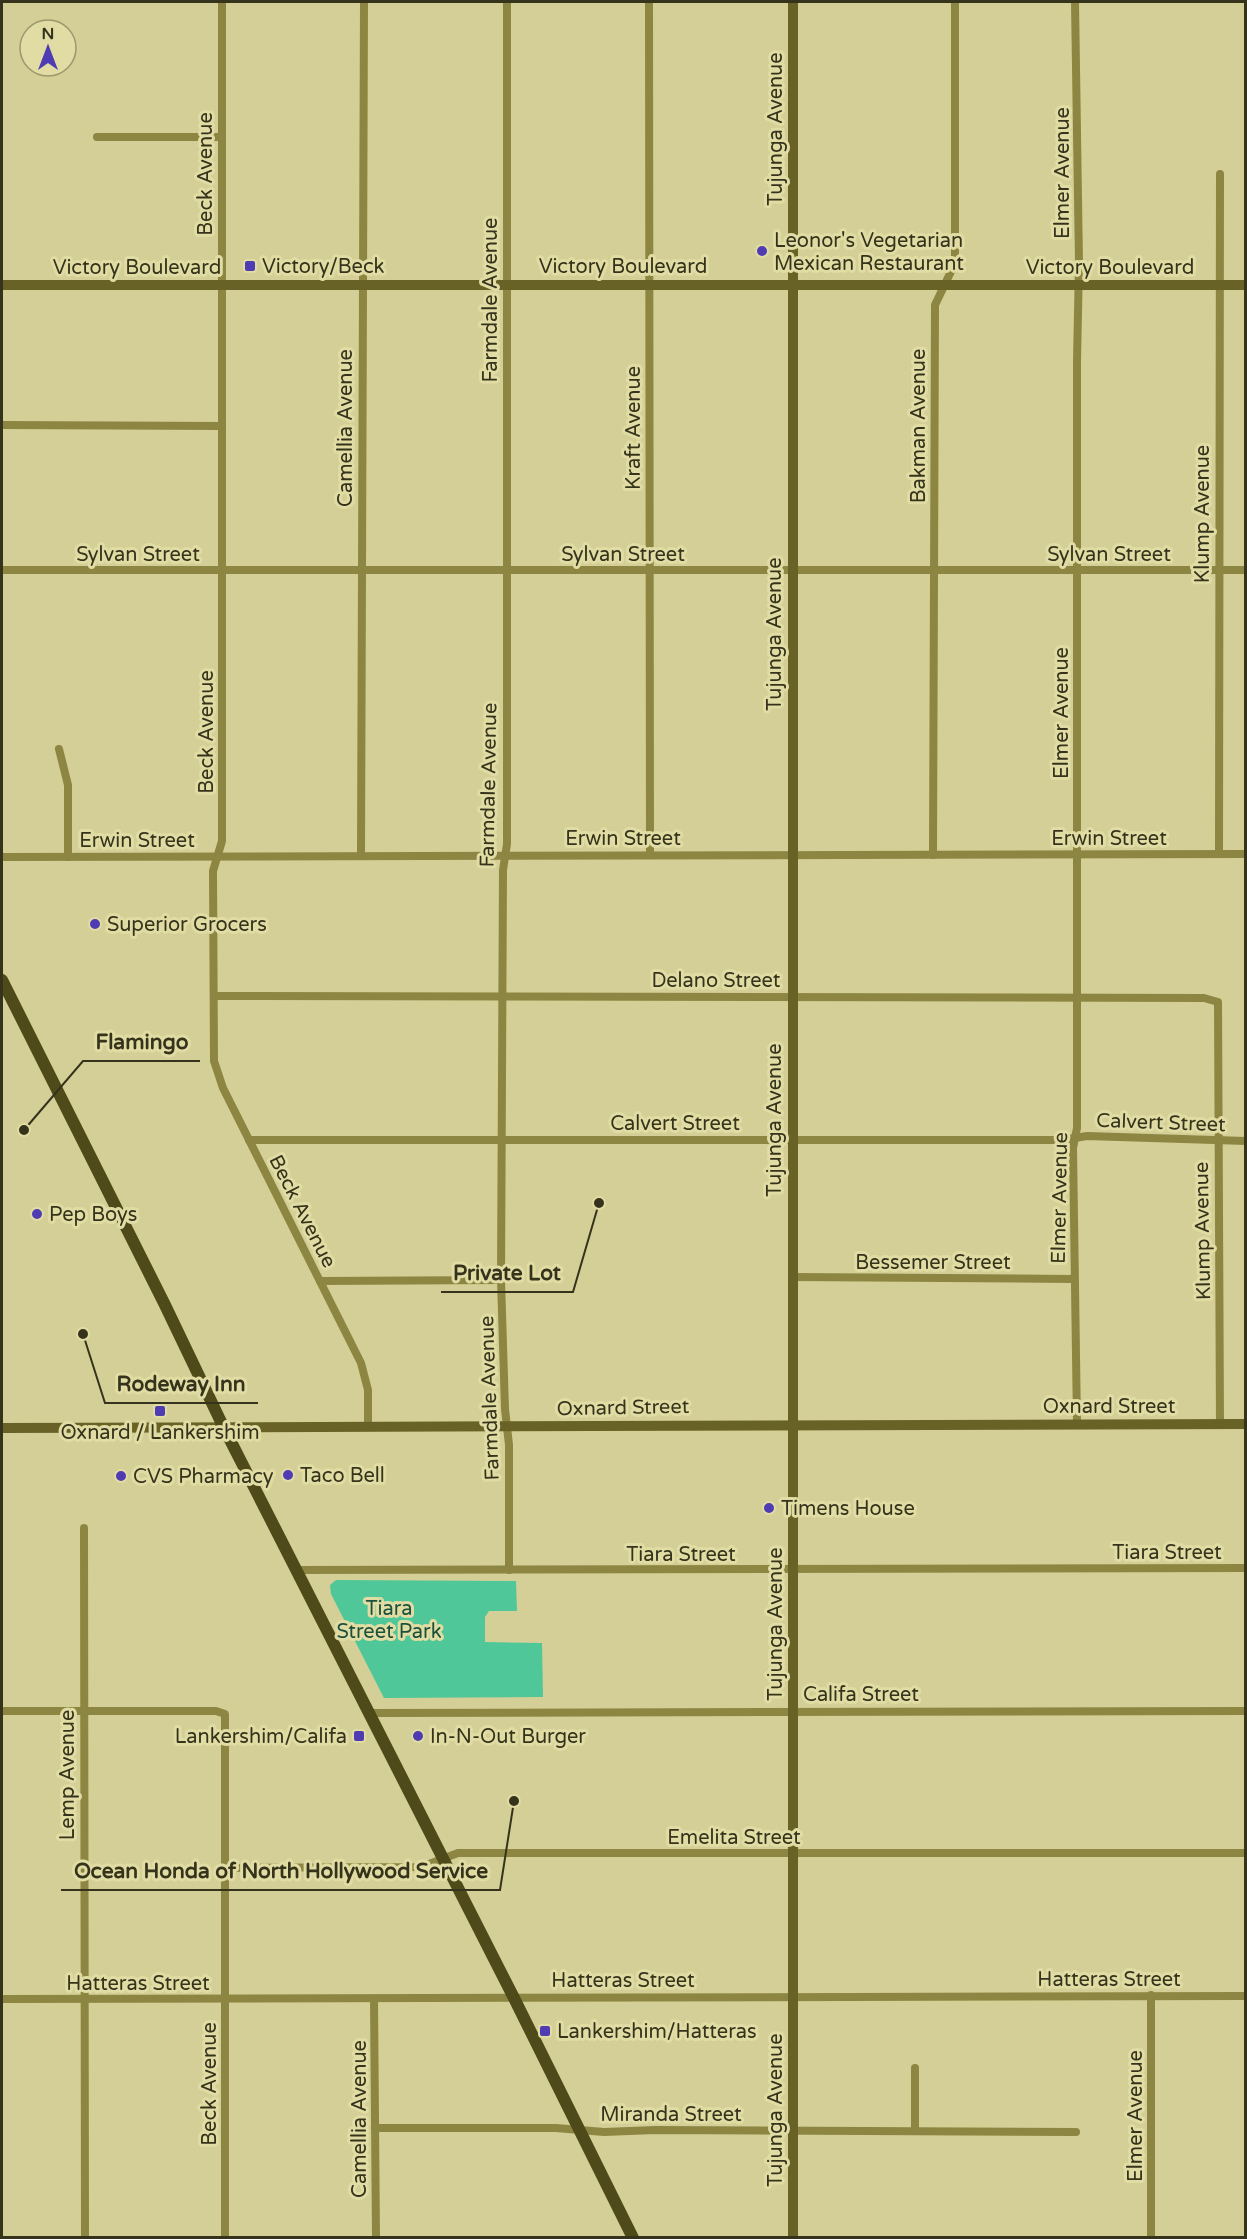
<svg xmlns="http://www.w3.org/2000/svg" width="1247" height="2239" font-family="'Varela Round',sans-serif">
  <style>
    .green { fill: #50c798 }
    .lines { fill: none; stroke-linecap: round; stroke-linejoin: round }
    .street { stroke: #8c8642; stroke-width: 8 }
    .secondary { stroke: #686226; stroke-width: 10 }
    .primary { stroke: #4e4a19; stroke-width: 12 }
    .poi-dot { fill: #4f3cb3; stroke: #e1dca3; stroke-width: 2 }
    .labels { text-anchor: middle; stroke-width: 6; stroke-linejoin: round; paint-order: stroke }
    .street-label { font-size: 20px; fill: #35331c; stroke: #e1dca3 }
    .poi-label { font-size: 20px; fill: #35331c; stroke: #e1dca3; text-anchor: start }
    .park-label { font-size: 20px; fill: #1b513c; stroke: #e1dca3 }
    .leader { fill: none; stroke: #35331c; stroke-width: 2 }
    .callout-dot { fill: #35331c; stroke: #e1dca3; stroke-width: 2 }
    .callout-label { font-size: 21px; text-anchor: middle; font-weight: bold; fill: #35331c; stroke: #e1dca3; stroke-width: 6; stroke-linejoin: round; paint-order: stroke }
  </style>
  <rect width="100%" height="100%" fill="#d4cf96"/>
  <path class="green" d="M336,1580L516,1581L517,1611H489L485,1617V1642L542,1643L543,1697L384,1698L331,1594L330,1585Z"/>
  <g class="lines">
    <g class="street">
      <path d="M222,2V841L213,871L214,1061L223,1088L361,1363L368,1390V1427"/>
      <path d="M507,2V844L503,870L501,1280L505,1409L509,1445V1570"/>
      <path d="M649,2L650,854"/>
      <path d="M1075,2L1079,263L1077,362V1128L1073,1148L1077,1424"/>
      <path d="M97,137H221"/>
      <path d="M2,425L222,426"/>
      <path d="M2,570H1246"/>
      <path d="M59,749L68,785V857"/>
      <path d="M1219,854L1220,174"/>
      <path d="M361,855L364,2"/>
      <path d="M933,855L935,305L955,263V2"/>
      <path d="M2,857L1246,854"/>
      <path d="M214,996L1204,998L1218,1002L1220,1424"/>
      <path d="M249,1140H1062L1087,1136L1246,1141"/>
      <path d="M792,1277L1074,1279"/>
      <path d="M320,1281L501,1280"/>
      <path d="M84,1528L85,2238"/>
      <path d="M297,1570L1246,1568"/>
      <path d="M2,1711H216L225,1714V2238"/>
      <path d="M369,1713L1246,1711"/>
      <path d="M225,1868L421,1867L458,1853H1246"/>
      <path d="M1151,1995V2238"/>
      <path d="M2,1999L1246,1996"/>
      <path d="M374,1999L376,2238"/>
      <path d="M915,2068V2131"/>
      <path d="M375,2128H556L604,2132L655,2130L1076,2132"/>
    </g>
    <g class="secondary">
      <path d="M793,2V2238"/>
      <path d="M2,285H1246"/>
      <path d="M2,1428L1246,1424"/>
    </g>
    <path class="primary" d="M2,980L165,1305L223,1426L514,1998L633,2238"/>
  </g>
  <g class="poi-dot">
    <circle cx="762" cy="251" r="6"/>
    <rect x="244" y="260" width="12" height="12" rx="3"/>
    <circle cx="95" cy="924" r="6"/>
    <circle cx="37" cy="1214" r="6"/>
    <rect x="154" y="1405" width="12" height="12" rx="3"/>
    <circle cx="288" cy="1475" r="6"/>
    <circle cx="121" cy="1476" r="6"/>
    <circle cx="769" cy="1508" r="6"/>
    <rect x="353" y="1730" width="12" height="12" rx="3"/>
    <circle cx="418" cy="1736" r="6"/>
    <rect x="539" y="2025" width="12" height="12" rx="3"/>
  </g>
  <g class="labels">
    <g class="street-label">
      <text transform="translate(775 129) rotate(-90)" y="7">Tujunga Avenue</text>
      <text transform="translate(1062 173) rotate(-90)" y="7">Elmer Avenue</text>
      <text transform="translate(205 174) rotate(-90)" y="7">Beck Avenue</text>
      <text x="623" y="273">Victory Boulevard</text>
      <text x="137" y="274">Victory Boulevard</text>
      <text x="1110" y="274">Victory Boulevard</text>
      <text transform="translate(490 300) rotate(-90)" y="7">Farmdale Avenue</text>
      <text transform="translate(918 426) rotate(-90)" y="7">Bakman Avenue</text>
      <text transform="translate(345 428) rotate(-90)" y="7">Camellia Avenue</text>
      <text transform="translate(633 428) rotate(-90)" y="7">Kraft Avenue</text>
      <text transform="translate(1202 514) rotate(-90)" y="7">Klump Avenue</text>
      <text x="138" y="561">Sylvan Street</text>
      <text x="623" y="561">Sylvan Street</text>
      <text x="1109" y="561">Sylvan Street</text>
      <text transform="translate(774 634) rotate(-90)" y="7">Tujunga Avenue</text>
      <text transform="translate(1061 713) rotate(-90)" y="7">Elmer Avenue</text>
      <text transform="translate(206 732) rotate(-90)" y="7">Beck Avenue</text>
      <text transform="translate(488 785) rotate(-89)" y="7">Farmdale Avenue</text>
      <text x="623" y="845">Erwin Street</text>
      <text x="1109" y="845">Erwin Street</text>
      <text x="137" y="847">Erwin Street</text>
      <text x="716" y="987">Delano Street</text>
      <text transform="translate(774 1120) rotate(-90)" y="7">Tujunga Avenue</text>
      <text transform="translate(1161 1122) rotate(2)" y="7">Calvert Street</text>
      <text x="675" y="1130">Calvert Street</text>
      <text transform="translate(1059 1198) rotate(-89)" y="7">Elmer Avenue</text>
      <text transform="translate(303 1211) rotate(63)" y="7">Beck Avenue</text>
      <text transform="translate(1202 1231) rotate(-91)" y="7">Klump Avenue</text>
      <text x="933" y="1269">Bessemer Street</text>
      <text transform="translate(489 1398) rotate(-92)" y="7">Farmdale Avenue</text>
      <text x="1109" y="1413">Oxnard Street</text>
      <text transform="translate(623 1407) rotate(-1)" y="7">Oxnard Street</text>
      <text x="1167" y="1559">Tiara Street</text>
      <text x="681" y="1561">Tiara Street</text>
      <text transform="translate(775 1624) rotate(-90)" y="7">Tujunga Avenue</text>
      <text x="861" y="1701">Califa Street</text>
      <text transform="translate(67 1775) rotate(-90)" y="7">Lemp Avenue</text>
      <text x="734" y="1844">Emelita Street</text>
      <text x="1109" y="1986">Hatteras Street</text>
      <text x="623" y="1987">Hatteras Street</text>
      <text x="138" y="1990">Hatteras Street</text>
      <text transform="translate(209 2084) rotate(-90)" y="7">Beck Avenue</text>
      <text transform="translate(775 2110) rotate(-90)" y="7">Tujunga Avenue</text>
      <text x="671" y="2121">Miranda Street</text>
      <text transform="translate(1135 2116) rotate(-90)" y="7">Elmer Avenue</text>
      <text transform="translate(359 2119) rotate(-90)" y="7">Camellia Avenue</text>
    </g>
    <g class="poi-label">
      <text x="774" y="247">Leonor's Vegetarian<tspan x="774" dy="23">Mexican Restaurant</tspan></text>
      <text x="262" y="273">Victory/Beck</text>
      <text x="107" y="931">Superior Grocers</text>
      <text x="49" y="1221">Pep Boys</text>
      <text x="160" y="1439" text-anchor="middle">Oxnard / Lankershim</text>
      <text x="300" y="1482">Taco Bell</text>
      <text x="133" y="1483">CVS Pharmacy</text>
      <text x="781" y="1515">Timens House</text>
      <text x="347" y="1743" text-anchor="end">Lankershim/Califa</text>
      <text x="430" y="1743">In-N-Out Burger</text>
      <text x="557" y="2038">Lankershim/Hatteras</text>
    </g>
    <g class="park-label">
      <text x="389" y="1615">Tiara<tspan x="389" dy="23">Street Park</tspan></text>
    </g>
  </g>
  <path class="leader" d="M24 1130L83 1061H200M599 1203L573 1292H441M83 1334L105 1403H258M514 1801L500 1890H61"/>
  <g class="callout-dot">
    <circle cx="24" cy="1130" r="6"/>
    <circle cx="599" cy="1203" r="6"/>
    <circle cx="83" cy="1334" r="6"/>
    <circle cx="514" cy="1801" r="6"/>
  </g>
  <g class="callout-label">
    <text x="142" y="1049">Flamingo</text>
    <text x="507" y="1280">Private Lot</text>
    <text x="181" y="1391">Rodeway Inn</text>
    <text x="281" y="1878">Ocean Honda of North Hollywood Service</text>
  </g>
  <rect width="1247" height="2239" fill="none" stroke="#35331c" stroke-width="6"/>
  <g transform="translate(48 48)"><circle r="28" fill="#e1dca3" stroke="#9c986d" stroke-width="1.5"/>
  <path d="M0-4.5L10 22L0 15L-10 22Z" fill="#4f3cb3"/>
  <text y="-9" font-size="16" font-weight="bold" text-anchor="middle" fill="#35331c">N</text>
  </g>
</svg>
